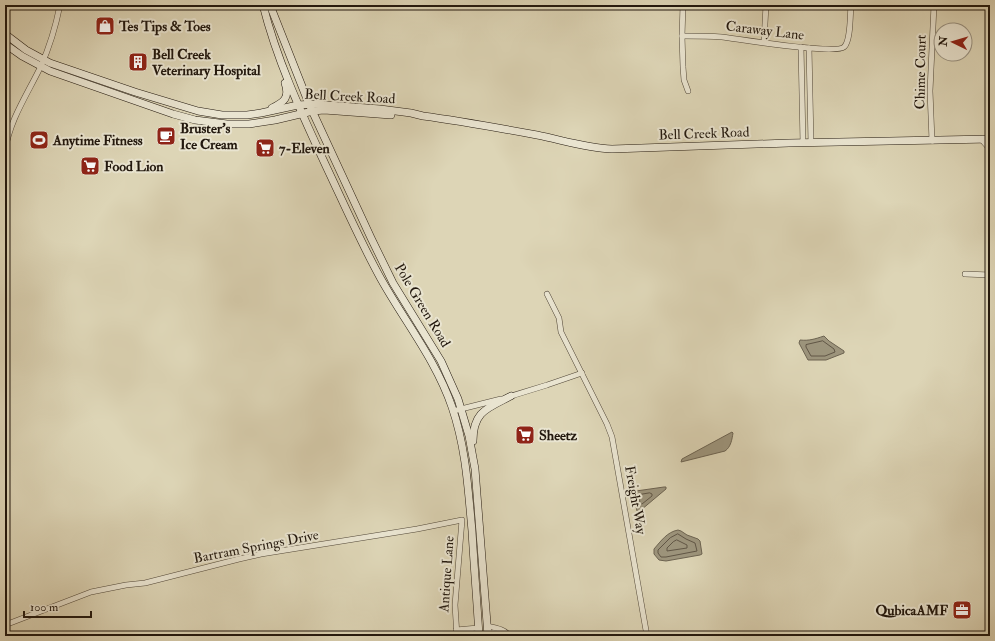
<svg xmlns="http://www.w3.org/2000/svg" width="995" height="641" font-family="'IM FELL Double Pica',serif">
  <style>
    .water { fill: #9d957d; stroke: #6c6351 }
    .lines { fill: none; stroke-linecap: round; stroke-linejoin: round }
    .shore { stroke: #605646; stroke-width: 1 }
    .street-casing { stroke: #514738; stroke-width: 6 }
    .secondary-casing { stroke: #22180e; stroke-width: 8 }
    .street { stroke: #e9e4d0; stroke-width: 5 }
    .secondary { stroke: #e9e4d0; stroke-width: 7 }
    .labels { text-anchor: middle; stroke-width: 4; stroke-linejoin: round; paint-order: stroke }
    .poi-label { font-size: 14px; font-weight: bold; fill: #22180e; stroke: #e9e4d0; text-anchor: start }
    .street-label { font-size: 14px; fill: #22180e; stroke: #e9e4d0 }
  </style>
  <rect width="100%" height="100%" fill="#ddd5b6"/>
  <filter id="stains"><feTurbulence type="fractalNoise" baseFrequency=".005" numOctaves="4"/><feColorMatrix values="0 0 0 0 .2 0 0 0 0 .09 0 0 0 0 .02 0 0 0 .5 -.17"/></filter>
  <radialGradient id="worn" r=".72"><stop offset=".6" stop-color="#630" stop-opacity="0"/><stop offset="1" stop-color="#630" stop-opacity=".3"/></radialGradient>
  <g class="water">
    <path d="M824,336L829,341L844,351V353L826,360H808L799,343L800,340C809,341 815,339 824,336Z"/>
    <path d="M732,432L733,433C732,439 731,447 725,451L681,462L682,459Z"/>
    <path d="M664,487H666V489L641,510L639,511H637L634,497L635,492L636,491Z"/>
    <path d="M678,530L681,531L687,535L698,539L700,541L702,554L700,555L666,561L659,560L654,554V549C661,541 667,532 678,530Z"/>
  </g>
  <g class="lines">
    <g class="shore">
      <path d="M823,341L834,349L835,352L825,356H811L806,347V345Z"/>
      <path d="M650,493L652,494V496L642,504H640L639,495Z"/>
      <path d="M678,534L686,539L695,543L697,551L666,557H661L658,553V550L670,538Z"/>
      <path d="M677,540L687,545V548L667,551V548L673,542Z"/>
    </g>
    <defs>
      <g id="street">
        <path d="M683,5L682,36L683,67L684,80L688,91"/>
        <path d="M682,36C695,36 709,36 722,37C739,39 835,55 844,47C851,41 850,14 851,5"/>
        <path d="M764,42L766,5"/>
        <path d="M801,47L803,143"/>
        <path d="M809,48L811,143"/>
        <path d="M981,139L990,149"/>
        <path d="M932,141L930,91L934,5"/>
        <path d="M5,151C10,119 27,95 41,66C49,48 56,25 60,5"/>
        <path d="M965,274L990,275"/>
        <path d="M547,294L559,318L561,332L607,424L612,437L647,636"/>
        <path d="M508,397L547,385L582,373"/>
        <path d="M453,411L501,399"/>
        <path d="M5,625L91,592L126,585L145,583L239,559L261,554L417,529L462,520L455,605L457,636"/>
        <path d="M487,626C496,628 504,629 510,636"/>
        <path d="M456,630L478,628"/>
        <path d="M487,633C494,632 500,632 505,636"/>
      </g>
      <g id="secondary">
        <path d="M263,5C277,61 302,114 326,166C344,204 361,243 381,279C405,322 436,360 452,407C466,448 468,488 472,531C474,566 477,601 479,636"/>
        <path d="M270,5L309,104L371,238L393,283L441,361L458,399L469,436L475,469L488,636"/>
        <path d="M5,34L26,50L50,63L135,92L198,111L222,115H247L261,113L298,105L315,104L380,109L411,113L423,116C461,121 499,128 537,135C562,140 587,148 612,149L789,143L990,139"/>
        <path d="M5,44L22,56L50,71L173,114L195,120L227,124H249L275,120L313,111L324,110L391,115"/>
        <path d="M272,108C284,102 290,98 285,83"/>
        <path d="M473,441C473,411 488,408 511,396"/>
      </g>
    </defs>
    <use href="#street" class="street-casing"/>
    <use href="#secondary" class="secondary-casing"/>
    <use href="#street" class="street"/>
    <use href="#secondary" class="secondary"/>
  </g>
  <defs>
    <symbol id="shop-square" viewBox="-11 -11 22 22"><rect x="-9" y="-9" width="18" height="18" rx="4" fill="#8f2418" stroke="#e9e4d0"/><path d="M-5-2.5h2.3a2.7 3.5 0 0 1 5.4 0H5L5.5 6h-11ZM-1.5-2.5h3a1.5 2.3 0 0 0-3 0Z" fill="#fff"/></symbol>
    <symbol id="building-square" viewBox="-11 -11 22 22"><rect x="-9" y="-9" width="18" height="18" rx="4" fill="#8f2418" stroke="#e9e4d0"/><path d="M-4-6H4V6H1V3H-1V6H-4ZM-2.5-4.3h1.7v1.8h-1.7ZM.8-4.3h1.7v1.8H.8ZM-2.5-1h1.7V.8h-1.7ZM.8-1h1.7V.8H.8Z" fill="#fff"/></symbol>
    <symbol id="cafe-square" viewBox="-11 -11 22 22"><rect x="-9" y="-9" width="18" height="18" rx="4" fill="#8f2418" stroke="#e9e4d0"/><path d="M-5.5-4.5H6V0H3Q3 3.5 0 3.5H-2.5Q-5.5 3.5-5.5 0ZM3-3.2v2h1.7v-2ZM-6 4.5H4V6H-6Z" fill="#fff"/></symbol>
    <symbol id="stadium-square" viewBox="-11 -11 22 22"><rect x="-9" y="-9" width="18" height="18" rx="4" fill="#8f2418" stroke="#e9e4d0"/><path d="M0-5a6.5 5 0 1 0 0 10a6.5 5 0 1 0 0-10ZM-3.5-1.8h7v3.6h-7Z" fill="#fff"/></symbol>
    <symbol id="supermarket-square" viewBox="-11 -11 22 22"><rect x="-9" y="-9" width="18" height="18" rx="4" fill="#8f2418" stroke="#e9e4d0"/><path d="M-6-5.5h2.5l.6 2H6L4.5 2H-2.5L-4.4-4H-6ZM-1.5 3.2a1.3 1.3 0 1 0 .1 0ZM3 3.2a1.3 1.3 0 1 0 .1 0Z" fill="#fff"/></symbol>
    <symbol id="office-square" viewBox="-11 -11 22 22"><rect x="-9" y="-9" width="18" height="18" rx="4" fill="#8f2418" stroke="#e9e4d0"/><path d="M-6-3h4V-5.5h4V-3h4V5H-6ZM-1-4.5V-3h2v-1.5ZM-6 0V1H6V0Z" fill="#fff"/></symbol>
  </defs>
  <g fill-rule="evenodd">
    <use href="#shop-square" x="94" y="15" width="22" height="22"/>
    <use href="#building-square" x="127" y="51" width="22" height="22"/>
    <use href="#cafe-square" x="155" y="125" width="22" height="22"/>
    <use href="#stadium-square" x="28" y="129" width="22" height="22"/>
    <use href="#supermarket-square" x="254" y="137" width="22" height="22"/>
    <use href="#supermarket-square" x="79" y="155" width="22" height="22"/>
    <use href="#supermarket-square" x="514" y="424" width="22" height="22"/>
    <use href="#office-square" x="951" y="599" width="22" height="22"/>
  </g>
  <g class="labels">
    <g class="poi-label">
      <text x="119" y="31">Tes Tips &amp; Toes</text>
      <text x="152" y="59">Bell Creek<tspan x="152" dy="16">Veterinary Hospital</tspan></text>
      <text x="180" y="133">Bruster's<tspan x="180" dy="16">Ice Cream</tspan></text>
      <text x="53" y="145">Anytime Fitness</text>
      <text x="279" y="153">7-Eleven</text>
      <text x="104" y="171">Food Lion</text>
      <text x="539" y="440">Sheetz</text>
      <text x="948" y="615" text-anchor="end">QubicaAMF</text>
    </g>
    <g class="street-label">
      <text transform="translate(765 30) rotate(7)" y="5">Caraway Lane</text>
      <text transform="translate(920 72) rotate(-89)" y="5">Chime Court</text>
      <text transform="translate(350 96) rotate(3)" y="5">Bell Creek Road</text>
      <text transform="translate(704 133) rotate(-2)" y="5">Bell Creek Road</text>
      <text transform="translate(423 305) rotate(59)" y="5">Pole Green Road</text>
      <text transform="translate(636 500) rotate(80)" y="5">Freight Way</text>
      <text transform="translate(256 546) rotate(-11)" y="5">Bartram Springs Drive</text>
      <text transform="translate(446 574) rotate(-86)" y="5">Antique Lane</text>
    </g>
  </g>
  <rect width="995" height="641" fill="none" stroke="#ddd5b6" stroke-width="20"/>
  <rect x="6" y="6" width="983" height="629" fill="none" stroke="#22180e" stroke-width="2"/>
  <rect x="10" y="10" width="975" height="621" fill="none" stroke="#22180e"/>
  <g transform="translate(953 42) rotate(275)"><circle r="19" fill="#e9e4d0" stroke="#999282"/>
  <path d="M0-3L7 15L0 10L-7 15Z" fill="#8f2418"/>
  <text y="-6" font-size="11" font-weight="bold" text-anchor="middle" fill="#22180e">N</text>
  </g>
  <path d="M24 611v6h67v-6" fill="none" stroke="#22180e" stroke-width="2"/>
  <text x="30" y="611" font-size="12" fill="#22180e" stroke="#e9e4d0" stroke-width="3" paint-order="stroke">100 m</text>
  <rect width="100%" height="100%" filter="url(#stains)"/>
  <rect width="100%" height="100%" fill="url(#worn)"/>
</svg>
